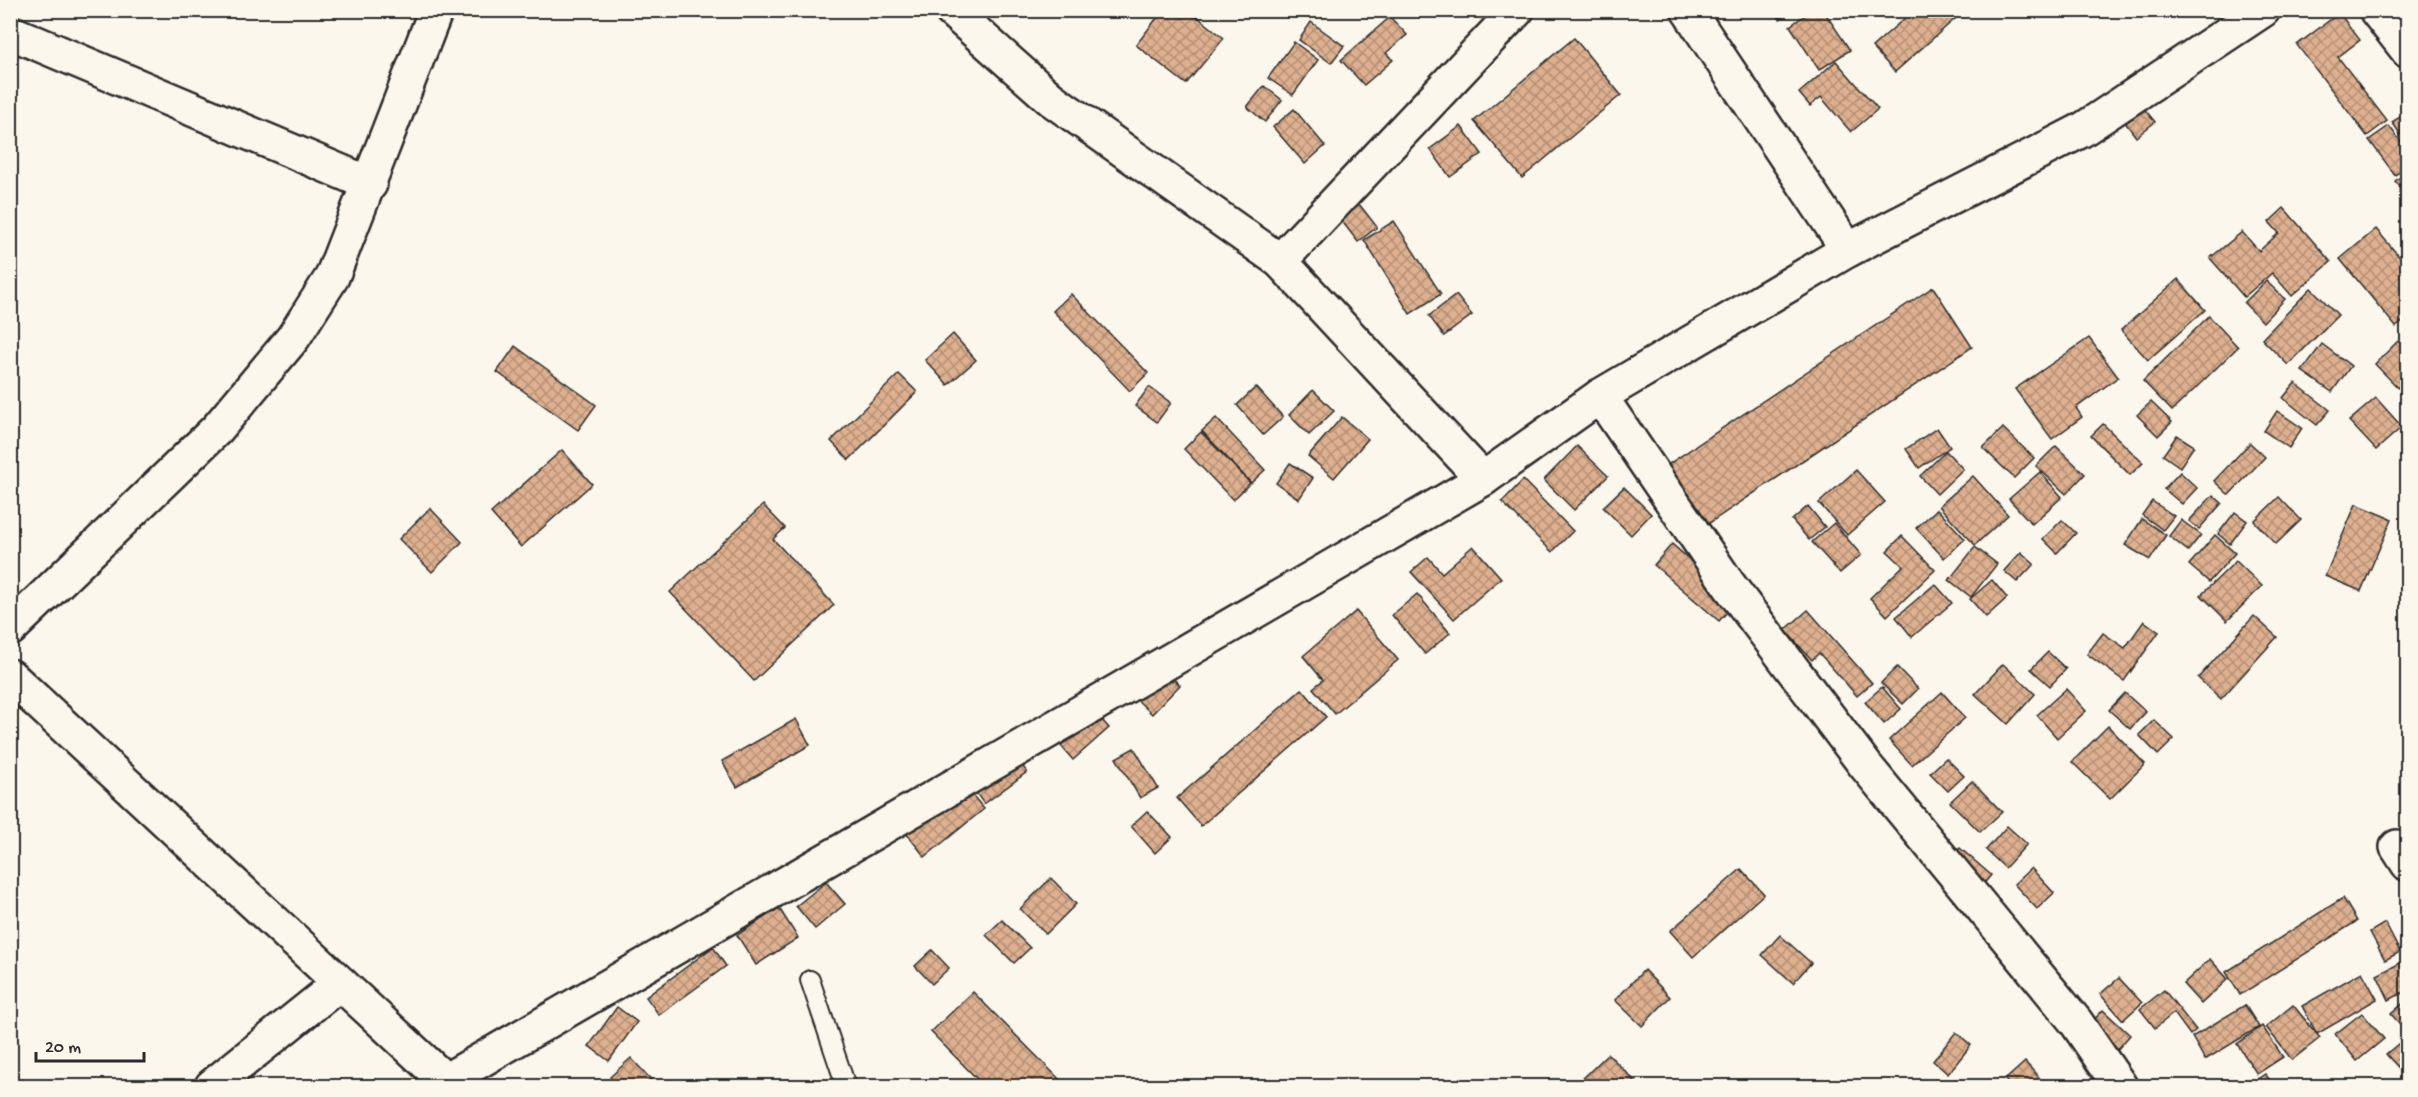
<svg xmlns="http://www.w3.org/2000/svg" width="2418" height="1097" font-family="'Gochi Hand',sans-serif">
  <style>
    .building { fill: url(#building-cross-hatch); stroke: #2b2b2b; stroke-width: 1.5 }
    .lines { fill: none; stroke-linecap: round; stroke-linejoin: round }
    .service-casing { stroke: #2b2b2b; stroke-width: 22 }
    .minor-casing { stroke: #2b2b2b; stroke-width: 38 }
    .tertiary-casing { stroke: #2b2b2b; stroke-width: 38 }
    .primary-casing { stroke: #2b2b2b; stroke-width: 38 }
    .service { stroke: #fbf7ec; stroke-width: 18 }
    .minor { stroke: #fbf7ec; stroke-width: 33 }
    .tertiary { stroke: #fbf7ec; stroke-width: 33 }
    .primary { stroke: #fbf7ec; stroke-width: 33 }
  </style>
  <defs>
    <pattern id="building-cross-hatch" width="8" height="8" patternUnits="userSpaceOnUse" patternTransform="scale(1.5)"><rect width="8" height="8" fill="#deb08f"/><path d="M0 0l8 8M0 8l8-8" fill="none" stroke="#b48f75"/></pattern>
  </defs>
  <rect width="100%" height="100%" fill="#fbf7ec"/>
  <filter id="ink" filterUnits="userSpaceOnUse"><feTurbulence type="fractalNoise" baseFrequency=".0167" numOctaves="2"/><feDisplacementMap in="SourceGraphic" scale="12" xChannelSelector="R" yChannelSelector="G"/><feConvolveMatrix kernelMatrix="1 2 1 2 8 2 1 2 1" color-interpolation-filters="sRGB"/></filter>
  <g filter="url(#ink)">
    <g class="building">
      <path d="M1163,10H1189L1224,38L1186,84L1136,45Z"/>
      <path d="M1773,10H1791L1780,19Z"/>
      <path d="M1812,10H1823L1850,50L1819,70L1790,26Z"/>
      <path d="M1914,10H1965L1895,72L1872,47Z"/>
      <path d="M2339,13L2360,40L2338,57L2387,121L2367,136L2297,45Z"/>
      <path d="M1390,17L1407,35L1386,53L1393,60L1364,85L1341,60Z"/>
      <path d="M1311,22L1344,46L1331,63L1299,40Z"/>
      <path d="M1574,38L1621,95L1522,178L1474,121Z"/>
      <path d="M1294,42L1318,60L1293,95L1268,78Z"/>
      <path d="M1836,61L1878,109L1851,132L1821,97L1810,106L1799,93Z"/>
      <path d="M1264,86L1282,100L1265,122L1247,107Z"/>
      <path d="M2136,99L2155,122L2136,137L2118,113Z"/>
      <path d="M1294,109L1325,146L1305,164L1273,127Z"/>
      <path d="M2408,112V145L2392,122Z"/>
      <path d="M1461,126L1482,154L1450,177L1430,149Z"/>
      <path d="M2389,126L2408,151V166L2395,175L2369,140Z"/>
      <path d="M2408,171V196L2395,181Z"/>
      <path d="M1359,204L1377,227L1358,242L1341,220Z"/>
      <path d="M2284,208L2331,262L2292,296L2272,273L2244,297L2210,258L2242,232L2259,251L2279,233L2269,222Z"/>
      <path d="M1394,221L1441,294L1410,314L1364,240Z"/>
      <path d="M2376,229L2408,267V318L2396,327L2340,259Z"/>
      <path d="M2178,279L2205,310L2148,360L2121,330Z"/>
      <path d="M2266,281L2285,299L2263,322L2244,303Z"/>
      <path d="M1933,287L1972,347L1699,530L1660,470Z"/>
      <path d="M2311,288L2338,315L2288,365L2262,339Z"/>
      <path d="M1071,294L1148,373L1130,391L1053,311Z"/>
      <path d="M1456,295L1472,315L1444,336L1429,316Z"/>
      <path d="M2209,316L2238,347L2172,411L2143,381Z"/>
      <path d="M953,334L976,360L948,385L925,360Z"/>
      <path d="M2089,338L2118,377L2076,408L2082,417L2052,439L2015,389Z"/>
      <path d="M2398,341L2408,351V398L2375,364Z"/>
      <path d="M2322,344L2351,366L2332,392L2302,371Z"/>
      <path d="M515,346L596,405L578,430L497,372Z"/>
      <path d="M899,374L917,392L849,460L831,441Z"/>
      <path d="M2295,383L2330,410L2317,425L2283,398Z"/>
      <path d="M1149,387L1171,403L1157,422L1135,406Z"/>
      <path d="M1256,387L1283,417L1263,435L1237,405Z"/>
      <path d="M1313,390L1334,411L1309,435L1289,415Z"/>
      <path d="M2376,398L2402,427L2376,450L2349,421Z"/>
      <path d="M2151,402L2172,422L2158,436L2137,415Z"/>
      <path d="M2277,411L2302,428L2289,448L2264,431Z"/>
      <path d="M1342,417L1368,439L1334,478L1308,456Z"/>
      <path d="M1216,418L1265,470L1251,483L1202,431Z"/>
      <path d="M2103,424L2143,463L2130,475L2091,436Z"/>
      <path d="M1937,428L1950,447L1919,468L1906,449Z"/>
      <path d="M2003,428L2034,458L2014,478L1983,448Z"/>
      <path d="M1201,432L1250,483L1233,500L1184,449Z"/>
      <path d="M2177,435L2194,446L2180,467L2163,455Z"/>
      <path d="M2250,443L2265,457L2229,495L2214,481Z"/>
      <path d="M1577,446L1608,476L1574,510L1544,480Z"/>
      <path d="M2056,446L2085,474L2066,494L2036,466Z"/>
      <path d="M562,450L592,484L521,547L491,513Z"/>
      <path d="M1946,451L1963,469L1937,494L1920,476Z"/>
      <path d="M1290,463L1313,478L1299,499L1276,483Z"/>
      <path d="M1856,470L1885,502L1847,535L1819,503Z"/>
      <path d="M2040,472L2062,497L2032,524L2009,499Z"/>
      <path d="M2180,472L2197,488L2182,504L2164,489Z"/>
      <path d="M1973,476L2008,515L1975,545L1939,506Z"/>
      <path d="M1523,480L1573,531L1552,552L1502,502Z"/>
      <path d="M1624,487L1651,514L1631,535L1603,507Z"/>
      <path d="M2213,495L2222,503L2199,529L2189,521Z"/>
      <path d="M2279,497L2301,520L2276,544L2254,521Z"/>
      <path d="M2152,501L2174,516L2163,530L2142,515Z"/>
      <path d="M2356,504L2392,519L2361,591L2325,576Z"/>
      <path d="M763,505L785,528L773,539L834,605L754,681L670,592Z"/>
      <path d="M1808,506L1825,527L1809,540L1792,520Z"/>
      <path d="M430,508L462,542L432,572L399,539Z"/>
      <path d="M1937,509L1965,539L1944,558L1916,528Z"/>
      <path d="M2235,512L2247,521L2230,544L2218,534Z"/>
      <path d="M2142,519L2166,535L2150,560L2125,545Z"/>
      <path d="M2062,520L2076,533L2057,553L2043,539Z"/>
      <path d="M2181,520L2201,535L2188,551L2169,536Z"/>
      <path d="M1834,523L1861,555L1840,573L1812,542Z"/>
      <path d="M2215,535L2235,553L2209,582L2189,565Z"/>
      <path d="M1902,536L1935,570L1887,616L1870,598L1903,566L1887,551Z"/>
      <path d="M1672,544L1737,601L1719,621L1654,565Z"/>
      <path d="M1473,546L1501,578L1454,619L1411,572L1428,557L1442,573Z"/>
      <path d="M1975,547L1997,564L1971,597L1949,580Z"/>
      <path d="M2021,552L2034,564L2017,582L2004,571Z"/>
      <path d="M2236,561L2262,586L2227,621L2201,595Z"/>
      <path d="M1992,580L2007,598L1986,617L1970,599Z"/>
      <path d="M1935,584L1952,603L1912,637L1896,617Z"/>
      <path d="M1417,594L1450,633L1425,654L1392,615Z"/>
      <path d="M1808,610L1872,683L1857,696L1819,653L1812,660L1785,630Z"/>
      <path d="M1356,611L1398,660L1335,714L1313,688L1323,680L1303,656Z"/>
      <path d="M2254,616L2277,637L2221,699L2198,678Z"/>
      <path d="M2144,621L2159,632L2124,681L2087,654L2103,633L2125,648Z"/>
      <path d="M2048,652L2066,669L2050,686L2031,669Z"/>
      <path d="M2003,664L2035,694L2008,724L1975,694Z"/>
      <path d="M1160,666L1180,685L1152,714L1132,695Z"/>
      <path d="M1897,667L1918,689L1903,704L1881,683Z"/>
      <path d="M1882,687L1901,709L1884,724L1865,702Z"/>
      <path d="M1302,689L1326,717L1201,826L1177,798Z"/>
      <path d="M2066,689L2086,711L2057,738L2037,715Z"/>
      <path d="M1942,692L1965,718L1912,765L1889,740Z"/>
      <path d="M2125,693L2146,712L2130,729L2109,710Z"/>
      <path d="M1085,701L1109,728L1073,760L1049,732Z"/>
      <path d="M796,719L810,745L737,787L722,761Z"/>
      <path d="M2154,720L2174,739L2158,755L2139,735Z"/>
      <path d="M2108,726L2145,764L2110,799L2072,762Z"/>
      <path d="M1009,748L1027,772L984,804L966,779Z"/>
      <path d="M1134,748L1158,788L1140,798L1116,758Z"/>
      <path d="M1946,758L1964,776L1948,791L1930,773Z"/>
      <path d="M1972,781L2002,812L1980,832L1950,802Z"/>
      <path d="M968,790L984,809L925,857L898,823L927,799L939,814Z"/>
      <path d="M1147,811L1172,837L1155,853L1131,826Z"/>
      <path d="M2007,826L2027,844L2005,868L1986,850Z"/>
      <path d="M1960,848L1991,875L1977,892L1946,864Z"/>
      <path d="M2031,868L2054,893L2037,909L2014,884Z"/>
      <path d="M1741,869L1764,894L1693,957L1670,931Z"/>
      <path d="M1051,878L1076,904L1046,934L1020,909Z"/>
      <path d="M826,882L845,904L815,929L796,906Z"/>
      <path d="M2343,898L2357,921L2240,995L2226,972Z"/>
      <path d="M779,908L798,938L756,965L737,935Z"/>
      <path d="M1002,920L1030,948L1014,963L986,935Z"/>
      <path d="M2385,923L2400,952L2385,960L2370,932Z"/>
      <path d="M1780,935L1811,963L1793,983L1762,955Z"/>
      <path d="M713,947L726,966L659,1015L646,997Z"/>
      <path d="M932,950L949,968L932,984L915,966Z"/>
      <path d="M2210,959L2228,979L2201,1004L2183,984Z"/>
      <path d="M2408,959V990L2389,1000L2377,975Z"/>
      <path d="M1644,970L1670,997L1642,1026L1615,1000Z"/>
      <path d="M2362,972L2377,999L2317,1034L2302,1006Z"/>
      <path d="M2119,978L2142,1003L2123,1020L2100,994Z"/>
      <path d="M2164,990L2196,1030L2190,1035L2174,1013L2155,1028L2140,1009Z"/>
      <path d="M973,992L1066,1086H984L931,1032Z"/>
      <path d="M2408,999V1033L2391,1014Z"/>
      <path d="M2245,1005L2259,1027L2205,1060L2192,1037Z"/>
      <path d="M2293,1005L2320,1038L2292,1060L2266,1027Z"/>
      <path d="M617,1007L637,1022L609,1061L589,1046Z"/>
      <path d="M2103,1010L2130,1035L2117,1050L2089,1025Z"/>
      <path d="M2362,1013L2384,1039L2357,1061L2335,1034Z"/>
      <path d="M2262,1026L2283,1057L2257,1074L2237,1044Z"/>
      <path d="M1956,1032L1971,1045L1948,1074L1933,1061Z"/>
      <path d="M2404,1039L2408,1043V1078L2386,1054Z"/>
      <path d="M1608,1054L1640,1086H1575Z"/>
      <path d="M631,1058L657,1086H618L610,1077Z"/>
      <path d="M2025,1062L2047,1086H2011L2005,1080Z"/>
      <path d="M2265,1074L2275,1086H2247Z"/>
    </g>
    <g class="lines">
      <defs>
        <path id="service" d="M810,980L846,1086"/>
        <g id="minor">
          <path d="M951,10L1051,99L1280,261L1483,479"/>
          <path d="M10,32L370,184"/>
          <path d="M1280,261L1517,10"/>
          <path d="M1600,396L1729,585L1865,765L2076,1022L2120,1086"/>
          <path d="M10,629L217,429L293,338L332,277L436,10"/>
          <path d="M2397,847L2408,864"/>
          <path d="M212,1086L340,983"/>
        </g>
        <g id="tertiary">
          <path d="M1688,10L1848,250"/>
          <path d="M2376,10L2408,51"/>
          <path d="M445,1081L1483,479L1600,396L1848,250L2082,130L2263,10"/>
        </g>
        <path id="primary" d="M10,676L451,1086"/>
      </defs>
      <use href="#service" class="service-casing"/>
      <use href="#minor" class="minor-casing"/>
      <use href="#tertiary" class="tertiary-casing"/>
      <use href="#primary" class="primary-casing"/>
      <use href="#service" class="service"/>
      <use href="#minor" class="minor"/>
      <use href="#tertiary" class="tertiary"/>
      <use href="#primary" class="primary"/>
    </g>
  </g>
  <rect width="2418" height="1097" fill="none" stroke="#fbf7ec" stroke-width="36"/>
  <rect x="18" y="18" width="2382" height="1061" fill="none" stroke="#2b2b2b" stroke-width="2" filter="url(#ink)"/>
  <path d="M36 1052v9h108v-9" fill="none" stroke="#2b2b2b" stroke-width="3"/>
  <text x="45" y="1052" font-size="18" fill="#2b2b2b" stroke="#fbf7ec" stroke-width="4.5" paint-order="stroke">20 m</text>
</svg>
